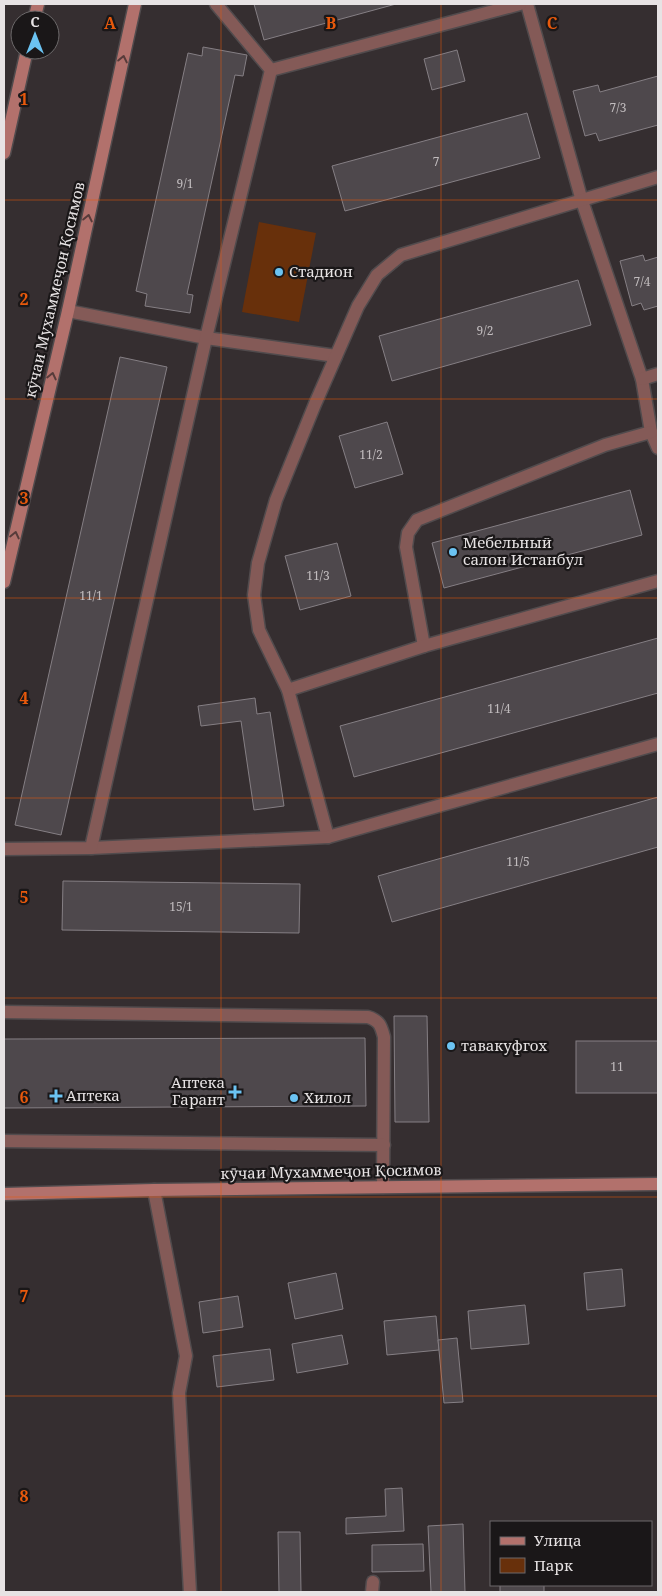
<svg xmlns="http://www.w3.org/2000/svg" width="662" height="1596" font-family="'Noto Serif',serif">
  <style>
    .green { fill: #68300b }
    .building { fill: #4e484c; stroke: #857f84 }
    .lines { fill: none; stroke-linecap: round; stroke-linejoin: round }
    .lane-casing { stroke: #514b4d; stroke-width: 15 }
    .street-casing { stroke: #514b4d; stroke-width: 15 }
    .secondary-casing { stroke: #514b4d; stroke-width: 15 }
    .lane { stroke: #845a57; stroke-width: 12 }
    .street { stroke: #845a57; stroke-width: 12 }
    .secondary { stroke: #b2716c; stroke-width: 12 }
    .oneway { stroke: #573b3a }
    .grid { fill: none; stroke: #e8590c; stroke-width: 1; stroke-opacity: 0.55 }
    .poi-dot { fill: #6bc3f2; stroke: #1a1718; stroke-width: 2 }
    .labels { text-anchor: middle; stroke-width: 4.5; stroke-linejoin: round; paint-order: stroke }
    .number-label { font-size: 12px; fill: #c1bcbe }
    .poi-label { font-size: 15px; fill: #e7e3e4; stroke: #1a1718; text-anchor: start }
    .street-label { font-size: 15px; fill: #e7e3e4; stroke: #1a1718 }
    .grid-label { font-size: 16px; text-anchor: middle; font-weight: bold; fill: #e8590c; stroke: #1a1718; stroke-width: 4.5; stroke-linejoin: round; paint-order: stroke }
  </style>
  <rect width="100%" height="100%" fill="#352e30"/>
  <path class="green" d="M259,222L316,233L299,322L242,312Z"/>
  <g class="building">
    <path d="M254,4H396L264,40Z"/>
    <path d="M203,47L247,55L243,76L235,75L187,294L193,295L190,313L145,306L147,294L136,291L188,53L202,56Z"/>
    <path d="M457,50L465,81L432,90L424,59Z"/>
    <path d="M658,76V125L599,141L596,133L585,136L573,91L598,85L600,92Z"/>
    <path d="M527,113L540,158L345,211L332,166Z"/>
    <path d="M643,255L645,261L658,257V306L644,310L641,303L632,306L620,261Z"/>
    <path d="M578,280L591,325L392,381L379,336Z"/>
    <path d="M120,357L167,367L61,835L15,825Z"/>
    <path d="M387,422L403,474L355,488L339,436Z"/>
    <path d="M630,490L642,535L444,588L432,543Z"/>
    <path d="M337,543L351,596L300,610L285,556Z"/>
    <path d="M658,638V693L354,777L340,726Z"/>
    <path d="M255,698L257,714L270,712L284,806L254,810L241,721L201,726L198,706Z"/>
    <path d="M658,797V847L392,922L378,876Z"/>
    <path d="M63,881L300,884L299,933L62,930Z"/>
    <path d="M394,1016H427L429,1122H395Z"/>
    <path d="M365,1038L366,1106L4,1108V1039Z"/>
    <rect x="576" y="1041" width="82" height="52"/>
    <path d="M622,1269L625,1306L587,1310L584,1273Z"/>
    <path d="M336,1273L343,1309L295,1319L288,1283Z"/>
    <path d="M238,1296L243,1327L203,1333L199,1302Z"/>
    <path d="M525,1305L529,1344L471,1349L468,1311Z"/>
    <path d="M436,1316L439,1350L387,1355L384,1321Z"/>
    <path d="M342,1335L348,1364L297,1373L292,1344Z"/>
    <path d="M457,1338L463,1402L444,1403L438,1340Z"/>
    <path d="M270,1349L274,1380L217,1387L213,1356Z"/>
    <path d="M402,1488L404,1531L346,1534V1518L386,1516L385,1489Z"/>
    <path d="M463,1524L465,1592H431L428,1526Z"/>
    <path d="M278,1532H300L301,1592H279Z"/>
    <path d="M423,1544L424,1571L372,1572V1545Z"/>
    <rect x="500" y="1585" width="44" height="7"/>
  </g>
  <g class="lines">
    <defs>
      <g id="lane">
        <path d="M527,4L582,201L642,379L651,432L658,448"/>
        <path d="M271,70L520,4"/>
        <path d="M68,311L206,338L336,356"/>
        <path d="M642,379L658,374"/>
        <path d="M424,646L406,547L408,533L417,520L605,445L651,432"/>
        <path d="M288,690L424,646L658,581"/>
        <path d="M328,837L288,690L259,630L254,595L258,563L276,500L315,404L358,306L377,275L401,255L658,177"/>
        <path d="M91,848L328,837L658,744"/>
        <path d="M4,849L91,848L206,338L271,70L216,4"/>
        <path d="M372,1592L373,1582"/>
      </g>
      <g id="street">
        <path d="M4,1012L368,1017C380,1021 381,1026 384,1037L383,1187"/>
        <path d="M4,1141L384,1145"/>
        <path d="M154,1190L186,1356L179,1393L190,1592"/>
      </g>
      <g id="secondary">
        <path d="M34,20L38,4"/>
        <path d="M4,153L27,50"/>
        <path d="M4,582L68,311L135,4"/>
        <path d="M4,1194L154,1190L658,1184"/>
      </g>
    </defs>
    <use href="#lane" class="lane-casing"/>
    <use href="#street" class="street-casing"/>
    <use href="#secondary" class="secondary-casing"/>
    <use href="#lane" class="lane"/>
    <use href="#street" class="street"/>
    <use href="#secondary" class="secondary"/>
  </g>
  <defs><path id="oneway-chevron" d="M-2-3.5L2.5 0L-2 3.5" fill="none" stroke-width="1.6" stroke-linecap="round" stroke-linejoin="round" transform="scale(1.25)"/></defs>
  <g class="oneway">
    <use href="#oneway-chevron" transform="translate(123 59) rotate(-78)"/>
    <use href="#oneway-chevron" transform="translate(88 218) rotate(-78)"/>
    <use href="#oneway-chevron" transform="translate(52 376) rotate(-77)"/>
    <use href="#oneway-chevron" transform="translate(15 535) rotate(-77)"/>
  </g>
  <path class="grid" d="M221,4V1592M441,4V1592M4,200H658M4,399H658M4,598H658M4,798H658M4,998H658M4,1197H658M4,1396H658"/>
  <g class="poi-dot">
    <circle cx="279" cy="272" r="5"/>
    <circle cx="453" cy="552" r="5"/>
    <circle cx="451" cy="1046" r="5"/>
    <path d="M232.5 1084.5h5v5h5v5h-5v5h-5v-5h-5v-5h5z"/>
    <path d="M53.5 1088.5h5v5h5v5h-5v5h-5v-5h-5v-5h5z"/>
    <circle cx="294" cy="1098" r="5"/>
  </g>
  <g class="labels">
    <g class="number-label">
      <text x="618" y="112">7/3</text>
      <text x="436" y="166">7</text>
      <text x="185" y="188">9/1</text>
      <text x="642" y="286">7/4</text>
      <text x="485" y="335">9/2</text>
      <text x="371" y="459">11/2</text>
      <text x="318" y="580">11/3</text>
      <text x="91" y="600">11/1</text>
      <text x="499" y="713">11/4</text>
      <text x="518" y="866">11/5</text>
      <text x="181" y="911">15/1</text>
      <text x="617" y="1071">11</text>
    </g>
    <g class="poi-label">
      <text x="289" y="277">Стадион</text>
      <text x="463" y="548">Мебельный<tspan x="463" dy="17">салон Истанбул</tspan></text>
      <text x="461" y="1051">тавакуфгох</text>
      <text x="225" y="1088" text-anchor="end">Аптека<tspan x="225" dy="17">Гарант</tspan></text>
      <text x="66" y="1101">Аптека</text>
      <text x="304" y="1103">Хилол</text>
    </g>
    <g class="street-label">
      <text transform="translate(55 290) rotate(-77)" y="5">кӯчаи Мухаммеҷон Қосимов</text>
      <text transform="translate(331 1172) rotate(-1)" y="5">кӯчаи Мухаммеҷон Қосимов</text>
    </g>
  </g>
  <g class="grid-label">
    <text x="110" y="29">A</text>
    <text x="331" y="29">B</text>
    <text x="552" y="29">C</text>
    <text x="24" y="105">1</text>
    <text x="24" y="305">2</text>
    <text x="24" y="504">3</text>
    <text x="24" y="704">4</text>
    <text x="24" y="903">5</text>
    <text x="24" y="1103">6</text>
    <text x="24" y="1302">7</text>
    <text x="24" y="1502">8</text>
  </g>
  <rect width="662" height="1596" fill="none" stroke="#e7e3e4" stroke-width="10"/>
  <rect x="490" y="1521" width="162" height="65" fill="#1a1718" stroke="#6c696a"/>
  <rect x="500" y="1537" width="25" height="8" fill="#b2716c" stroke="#6c696a"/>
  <text x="534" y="1546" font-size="15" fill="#e7e3e4">Улица</text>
  <rect x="500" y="1558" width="25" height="15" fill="#68300b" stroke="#6c696a"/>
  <text x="534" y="1571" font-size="15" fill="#e7e3e4">Парк</text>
  <g transform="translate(35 35)"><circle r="24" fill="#1a1718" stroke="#6c696a"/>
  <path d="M0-4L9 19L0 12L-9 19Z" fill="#6bc3f2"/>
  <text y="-8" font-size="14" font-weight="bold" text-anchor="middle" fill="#e7e3e4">С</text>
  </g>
</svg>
